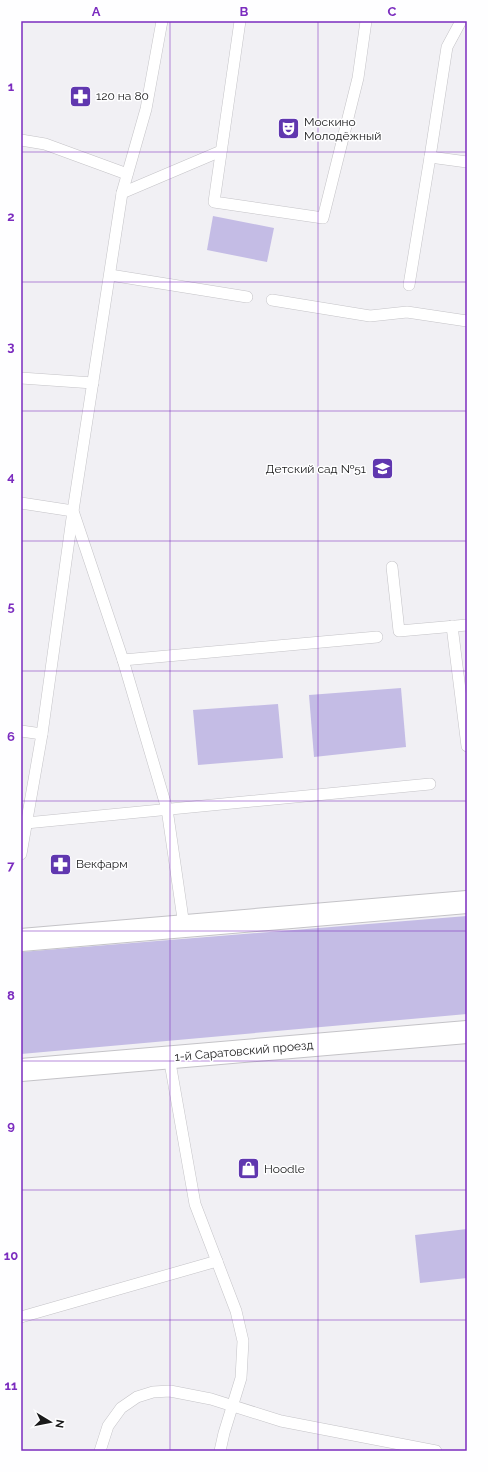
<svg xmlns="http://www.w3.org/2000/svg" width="488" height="1472" font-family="Raleway,sans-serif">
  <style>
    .green { fill: #c4bce5 }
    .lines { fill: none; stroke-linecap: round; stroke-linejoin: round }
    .lane-casing { stroke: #c4c3c7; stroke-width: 12 }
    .secondary-casing { stroke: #c4c3c7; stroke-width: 24 }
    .lane { stroke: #fff; stroke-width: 11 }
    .secondary { stroke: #fff; stroke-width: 22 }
    .grid { fill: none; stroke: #7b2cbf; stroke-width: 1; stroke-opacity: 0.55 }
    .labels { text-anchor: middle; stroke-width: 3; stroke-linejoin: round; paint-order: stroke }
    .poi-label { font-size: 12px; fill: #1a1a1b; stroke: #fefeff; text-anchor: start }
    .street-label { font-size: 12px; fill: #1a1a1b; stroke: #fefeff }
    .neatline { fill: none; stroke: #7b2cbf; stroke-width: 1.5 }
    .grid-label { font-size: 13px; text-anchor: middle; font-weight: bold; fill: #7b2cbf }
  </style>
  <rect width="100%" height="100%" fill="#f1f0f4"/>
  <g class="green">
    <path d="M213,216L274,228L267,262L207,250Z"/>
    <path d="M401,688L406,747L314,757L309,695Z"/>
    <path d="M278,704L283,758L198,765L193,710Z"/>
    <path d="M467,916V1014L21,1054V952Z"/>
    <path d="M467,1229V1278L420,1283L415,1235Z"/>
  </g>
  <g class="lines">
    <defs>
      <g id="lane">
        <path d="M162,21L146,109L122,193L73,511L123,660L167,809L184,926"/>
        <path d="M240,21L214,202L323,218L358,78L366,21"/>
        <path d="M21,140L45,144L127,174"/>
        <path d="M430,157L447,47L461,21"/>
        <path d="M122,193L221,151"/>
        <path d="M110,275L247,297"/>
        <path d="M409,285L430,157L467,162"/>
        <path d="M272,300L370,316L407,312L467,321"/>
        <path d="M21,378L93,383"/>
        <path d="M21,503L73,511L42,734L21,854"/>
        <path d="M392,567L399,631L467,625"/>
        <path d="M452,626L467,746"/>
        <path d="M123,660L377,637"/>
        <path d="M21,731L42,734"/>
        <path d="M26,823L430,784"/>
        <path d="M169,1057L195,1204L236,1311L243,1341L241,1378L224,1433L220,1451"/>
        <path d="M21,1317L217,1261"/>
        <path d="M100,1451L108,1426L121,1408L137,1397L153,1392L170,1391L211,1399L281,1421L436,1451"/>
      </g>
      <g id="secondary">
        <path d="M21,940L467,902"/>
        <path d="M21,1070L467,1032"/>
      </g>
    </defs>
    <use href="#lane" class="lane-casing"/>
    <use href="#secondary" class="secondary-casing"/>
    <use href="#lane" class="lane"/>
    <use href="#secondary" class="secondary"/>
  </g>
  <path class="grid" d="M170,21V1451M318,21V1451M21,152H467M21,282H467M21,411H467M21,541H467M21,671H467M21,801H467M21,931H467M21,1061H467M21,1190H467M21,1320H467"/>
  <defs>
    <symbol id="pharmacy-square" viewBox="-11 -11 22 22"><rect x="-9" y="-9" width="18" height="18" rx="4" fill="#6037af" stroke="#fefeff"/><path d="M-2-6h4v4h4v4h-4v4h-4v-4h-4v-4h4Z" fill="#fff"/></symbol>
    <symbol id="theatre-square" viewBox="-11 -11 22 22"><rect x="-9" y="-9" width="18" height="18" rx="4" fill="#6037af" stroke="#fefeff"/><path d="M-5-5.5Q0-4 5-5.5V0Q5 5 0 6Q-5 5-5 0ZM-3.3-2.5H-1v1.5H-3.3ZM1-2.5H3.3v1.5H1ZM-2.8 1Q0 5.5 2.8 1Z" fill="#fff"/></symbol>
    <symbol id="school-square" viewBox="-11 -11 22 22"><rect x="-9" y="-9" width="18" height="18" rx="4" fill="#6037af" stroke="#fefeff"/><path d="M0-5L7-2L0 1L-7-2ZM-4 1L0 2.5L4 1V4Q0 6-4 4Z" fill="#fff"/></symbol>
    <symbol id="shop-square" viewBox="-11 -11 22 22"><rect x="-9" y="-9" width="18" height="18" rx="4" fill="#6037af" stroke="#fefeff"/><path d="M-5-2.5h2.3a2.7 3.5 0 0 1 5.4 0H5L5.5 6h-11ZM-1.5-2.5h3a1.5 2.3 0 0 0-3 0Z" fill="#fff"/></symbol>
  </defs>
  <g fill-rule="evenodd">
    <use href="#pharmacy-square" x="68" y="84" width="25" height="25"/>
    <use href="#theatre-square" x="276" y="116" width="25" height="25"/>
    <use href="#school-square" x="370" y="456" width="25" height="25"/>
    <use href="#pharmacy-square" x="48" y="852" width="25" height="25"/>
    <use href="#shop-square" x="236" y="1156" width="25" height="25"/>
  </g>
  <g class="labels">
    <g class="poi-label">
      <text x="96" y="100">120 на 80</text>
      <text x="304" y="126">Москино<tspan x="304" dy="14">Молодёжный</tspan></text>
      <text x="366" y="473" text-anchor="end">Детский сад №51</text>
      <text x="76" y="868">Векфарм</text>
      <text x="264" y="1173">Hoodle</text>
    </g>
    <g class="street-label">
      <text transform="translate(244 1051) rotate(-5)" y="4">1-й Саратовский проезд</text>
    </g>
  </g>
  <rect width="488" height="1472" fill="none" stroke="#fefeff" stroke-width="44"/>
  <g transform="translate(50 1422) rotate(100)" stroke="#fefeff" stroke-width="3" paint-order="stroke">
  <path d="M0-3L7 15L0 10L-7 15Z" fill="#1a1a1b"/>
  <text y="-6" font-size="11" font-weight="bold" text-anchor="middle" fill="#1a1a1b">N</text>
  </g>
  <rect x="22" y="22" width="444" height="1428" class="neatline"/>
  <g class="grid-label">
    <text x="96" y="16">A</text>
    <text x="244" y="16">B</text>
    <text x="392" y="16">C</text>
    <text x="11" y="91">1</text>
    <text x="11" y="221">2</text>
    <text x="11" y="351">3</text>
    <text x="11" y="481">4</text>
    <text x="11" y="611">5</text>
    <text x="11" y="741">6</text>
    <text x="11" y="870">7</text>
    <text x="11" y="1000">8</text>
    <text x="11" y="1130">9</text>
    <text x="11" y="1260">10</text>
    <text x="11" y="1390">11</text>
  </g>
</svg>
